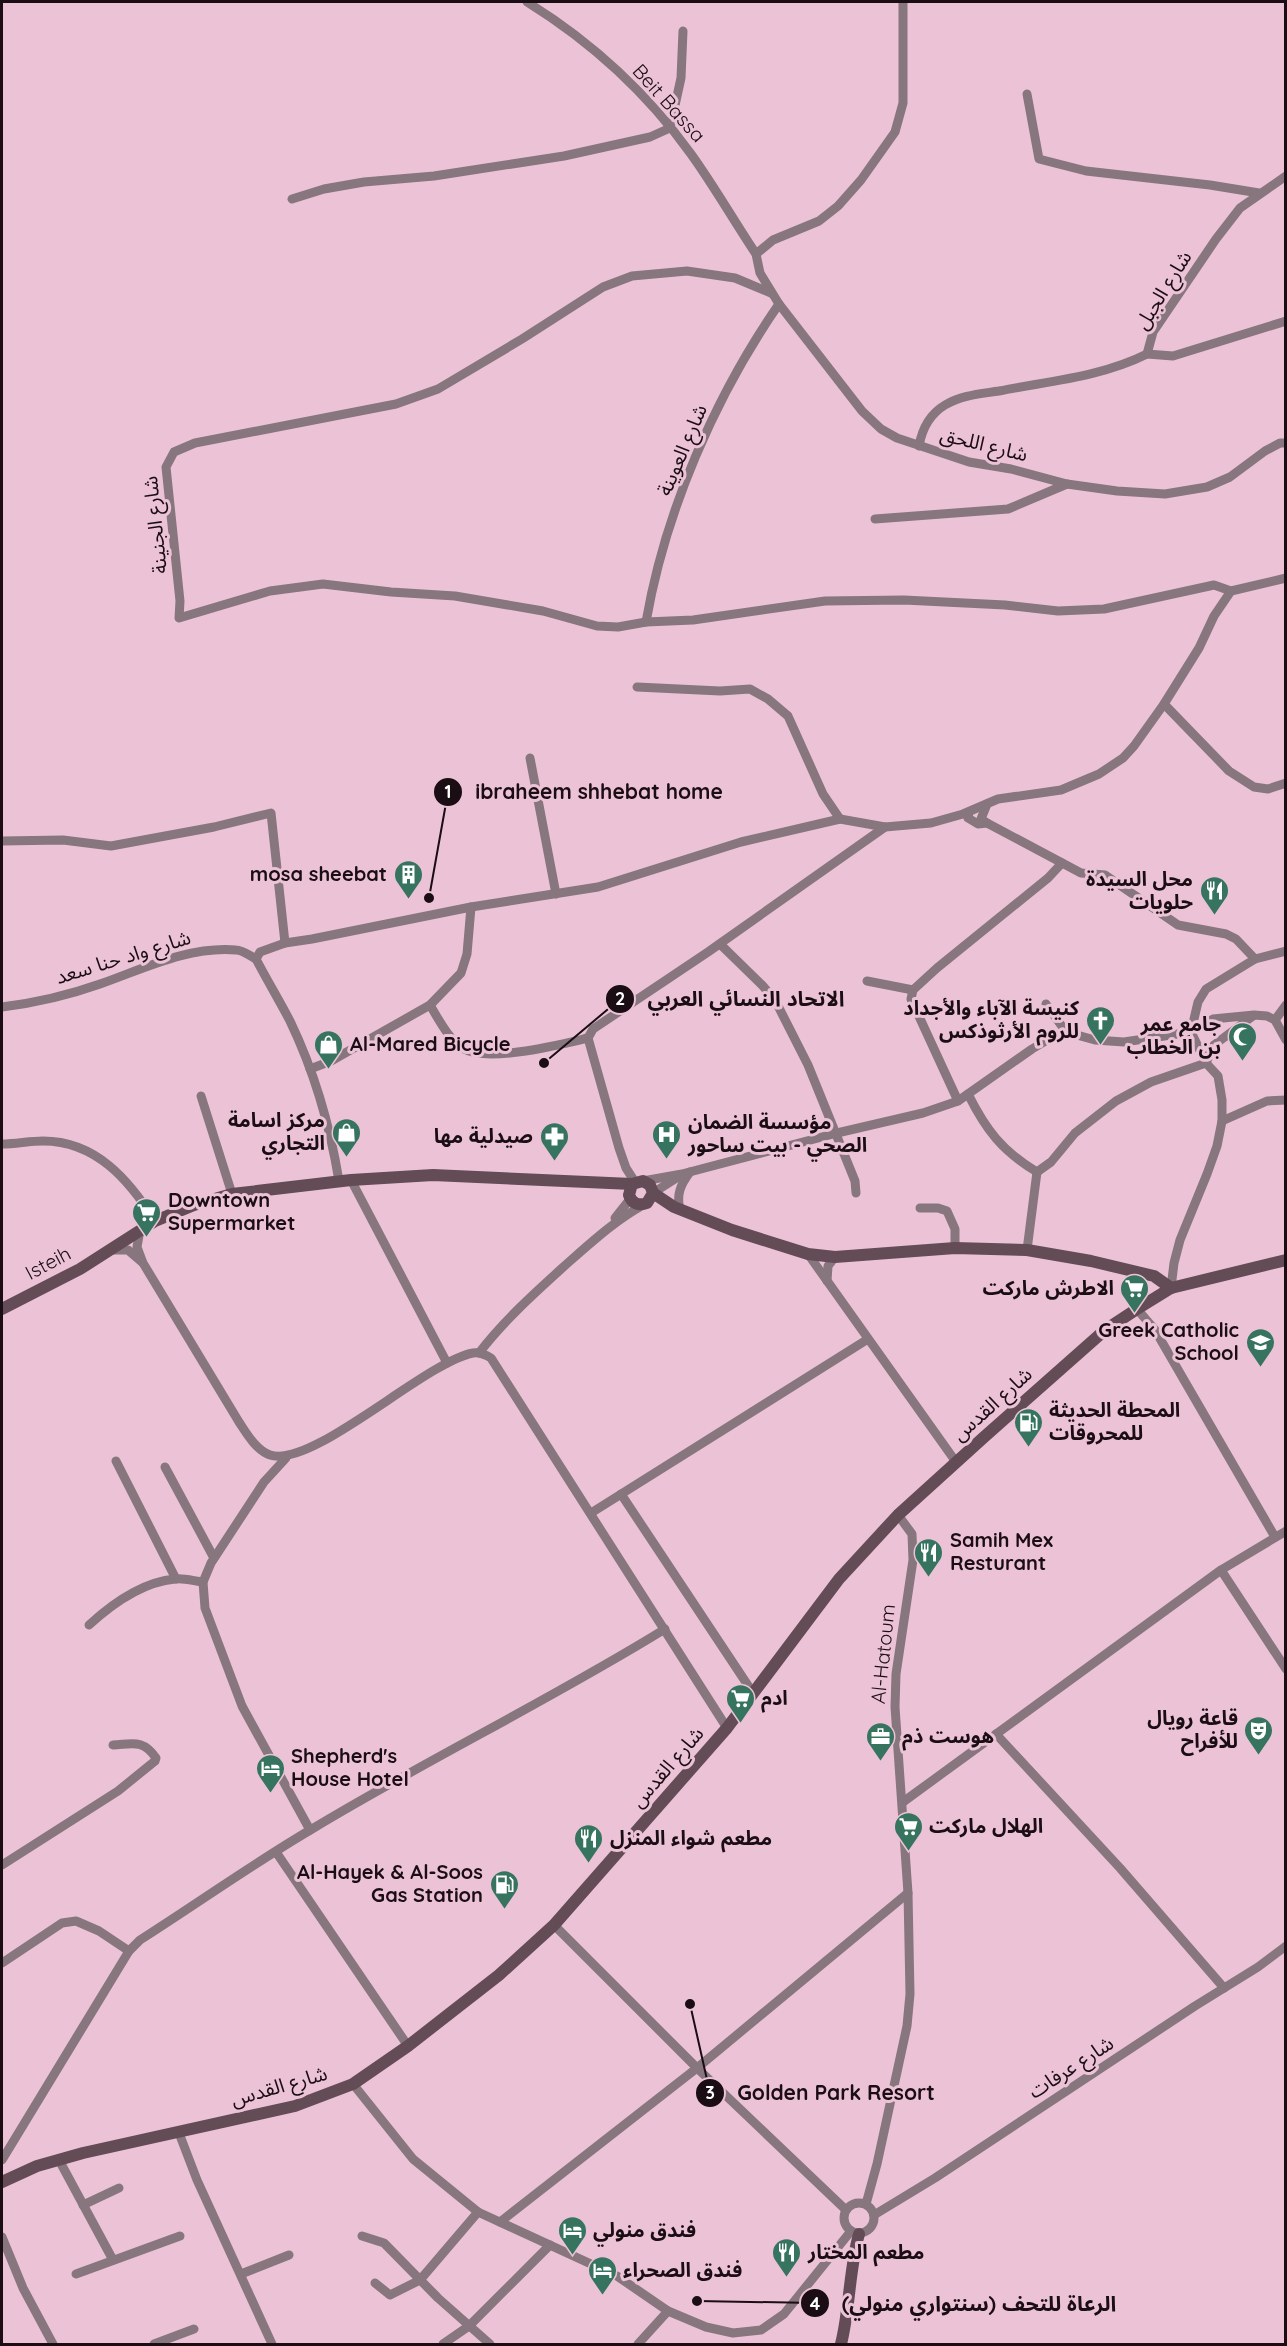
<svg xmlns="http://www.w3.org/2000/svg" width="1287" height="2346" font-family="Quicksand,'Noto Sans Arabic',sans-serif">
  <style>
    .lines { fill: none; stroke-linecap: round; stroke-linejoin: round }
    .street { stroke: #87767d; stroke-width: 9 }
    .secondary { stroke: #634c56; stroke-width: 12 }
    .labels { text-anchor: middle; stroke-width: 6; stroke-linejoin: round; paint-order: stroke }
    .street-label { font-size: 20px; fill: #1a0d13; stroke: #ecc3d6 }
    .poi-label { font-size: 20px; font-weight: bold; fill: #1a0d13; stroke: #ecc3d6; text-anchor: start }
    .leader { fill: none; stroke: #1a0d13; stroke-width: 2 }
    .callout-dot { fill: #1a0d13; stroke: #ecc3d6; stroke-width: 2 }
    .mark-label { font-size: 18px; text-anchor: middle; font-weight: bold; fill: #fff }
    .callout-label { font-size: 21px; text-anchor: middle; font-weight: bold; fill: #1a0d13; stroke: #ecc3d6; stroke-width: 6; stroke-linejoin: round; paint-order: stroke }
  </style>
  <rect width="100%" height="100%" fill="#ecc3d6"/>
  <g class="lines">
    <g class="street">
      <path d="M527,2C590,41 647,93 691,154C714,186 734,221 756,254L760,273L779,304L862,411L881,429L897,438L969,462L1011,469L1067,484L1117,491L1165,494L1207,487L1230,477L1265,451L1280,443H1286"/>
      <path d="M1027,94L1039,159L1086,171L1210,185L1259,193"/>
      <path d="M1286,176L1240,208L1216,239L1153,332L1147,354L1173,356L1286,321"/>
      <path d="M292,199L324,189L364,182L434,176L564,156L650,137L670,128L681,78L683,31"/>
      <path d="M756,254L773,240L819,221L838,206L861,180L895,132L903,103V2"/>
      <path d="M771,293L735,278L687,271L632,276L603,287L522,339L438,389L396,404L195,443L174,452L166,467L180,601L179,618L270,591L323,584L391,592L455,596L543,611L597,626L618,627L646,622L693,620L825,601L904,600L1005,605L1058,611L1104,609L1214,585L1231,591"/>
      <path d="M919,446C922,429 930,414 945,405C962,395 980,394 999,391C1049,381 1101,377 1147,354"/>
      <path d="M875,519L1008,509L1067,484"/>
      <path d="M646,622C665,512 715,396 779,304"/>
      <path d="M637,687L720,691L750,689L768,699L788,716L823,794L840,819"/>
      <path d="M1164,704L1229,771L1254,787L1268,789L1286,783"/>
      <path d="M530,758L556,894"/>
      <path d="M987,804L981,819L987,823L1081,873L1105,875L1178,925L1226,934L1236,939L1255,959"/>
      <path d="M969,812L968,818L978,824L987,823"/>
      <path d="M2,841L63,840L111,846L214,827L271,813L285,943"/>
      <path d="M471,907L598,887L741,842L840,819L885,827L931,823L963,814L998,799L1061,790L1099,774L1123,758L1134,746L1164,704L1199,648L1214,616L1231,591L1286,578"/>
      <path d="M720,944L762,985L775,1000L808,1065L855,1181L856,1193"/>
      <path d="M256,959L260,952L285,943L312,939L471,907L467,954L461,973L430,1005L331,1061L310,1069"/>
      <path d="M256,959C267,980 279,1000 290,1021C314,1071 330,1126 339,1181"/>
      <path d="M867,981L913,990"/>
      <path d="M1046,1004L1066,1032"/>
      <path d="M430,1005C439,1020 449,1040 464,1049C488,1063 562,1044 588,1038"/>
      <path d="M2,1007C34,1003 69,995 100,984C143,969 188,946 236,950C243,950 250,956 256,959"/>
      <path d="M1275,1020L1286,1005"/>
      <path d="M968,1094C986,1130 1002,1151 1037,1172"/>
      <path d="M201,1096L232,1194"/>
      <path d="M958,1101L911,999L913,990L937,968L1048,878L1062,863"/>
      <path d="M1222,1121L1267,1101L1286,1100"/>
      <path d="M2,1144C16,1144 29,1141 43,1141C96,1141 129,1180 155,1221"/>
      <path d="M1037,1172L1051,1162L1075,1133L1116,1101L1151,1082L1206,1063L1214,1045L1253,1016"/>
      <path d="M351,1180L447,1363"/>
      <path d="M643,1181L682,1174L837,1133L923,1113L958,1101L1032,1049L1054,1036L1066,1032L1095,1040L1124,1042L1191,1032L1213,1019L1254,1015L1267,1016L1275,1020L1286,1040"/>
      <path d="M635,1182L626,1168L619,1148L588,1038L593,1029L708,952L885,827"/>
      <path d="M653,1193L678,1177"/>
      <path d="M920,1208H938L947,1211L955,1229V1248"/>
      <path d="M680,1210C676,1194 681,1184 690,1172"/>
      <path d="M615,1218L630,1199"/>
      <path d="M140,1230L137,1247L143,1263L239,1422C247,1434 256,1450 270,1455C312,1469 425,1362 473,1353C479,1352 486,1355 491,1358L727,1728"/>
      <path d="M111,1250H128L142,1262"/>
      <path d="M1027,1250L1037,1172"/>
      <path d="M808,1254L956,1462"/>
      <path d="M827,1281L828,1266L835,1257"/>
      <path d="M1171,1288L1174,1263L1180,1240L1207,1174L1217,1146L1222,1121V1100L1218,1076L1206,1063L1191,1032L1198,1002L1206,989L1255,959L1286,951"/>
      <path d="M1137,1309L1155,1330L1275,1537"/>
      <path d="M479,1353C505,1319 538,1290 570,1261C594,1240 616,1220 643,1205"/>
      <path d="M286,1458L264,1482L211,1563L203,1582L205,1608L242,1706L310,1830"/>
      <path d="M116,1461L176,1579"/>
      <path d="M165,1467L214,1558"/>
      <path d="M621,1494L753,1693"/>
      <path d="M591,1513L868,1339"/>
      <path d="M1221,1570L1286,1669"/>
      <path d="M89,1625C113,1603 142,1582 175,1579C184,1578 194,1581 203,1582"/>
      <path d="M996,1734L1120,1868L1224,1988"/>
      <path d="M903,1802L1221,1570L1286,1531"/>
      <path d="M276,1852L408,2046"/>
      <path d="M2,1865L118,1791L155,1761L156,1758C143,1739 133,1744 113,1745"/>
      <path d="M554,1925L697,2068L846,2210"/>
      <path d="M2,1963L62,1923L76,1921L99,1931L129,1951"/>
      <path d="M353,2084L413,2159L478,2212L617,2276L668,2311L706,2327L733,2333L761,2330L784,2314L851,2231"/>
      <path d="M179,2133L197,2180L272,2344"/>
      <path d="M2,2160L129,1951L140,1940C198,1903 254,1863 312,1829C428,1759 550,1700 665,1629"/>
      <path d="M59,2160L113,2260"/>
      <circle cx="859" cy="2218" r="15"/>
      <path d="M866,2204L877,2164L907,2026L910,1994L908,1893L895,1707L896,1674L913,1560L912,1534L898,1515"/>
      <path d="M83,2205L119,2188"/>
      <path d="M874,2215L935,2178L1195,2006L1258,1967L1286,1946"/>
      <path d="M500,2222L697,2068L908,1893"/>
      <path d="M362,2236L384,2243L438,2298L490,2344"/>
      <path d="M2,2237L23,2288L53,2344"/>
      <path d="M76,2274L180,2236"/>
      <path d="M241,2274L289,2255"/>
      <path d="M375,2283L390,2295L420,2280L478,2212"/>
      <path d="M154,2344L194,2329"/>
      <path d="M443,2344L469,2326L550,2245"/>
      <path d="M638,2344L668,2311"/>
    </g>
    <g class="secondary">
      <path d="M653,1193L647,1203C639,1206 632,1204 629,1195L632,1184L643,1181L650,1185L653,1193L674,1207L732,1230L808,1254L835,1257L955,1248L1027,1250L1091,1261L1154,1276L1171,1288"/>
      <path d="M2,1309L80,1269L155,1221L194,1205L232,1194L351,1180L433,1175L632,1184"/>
      <path d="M2,2182L37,2166L83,2153L295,2106L353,2084L408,2046L499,1975L554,1925L727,1728L839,1579L898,1515L983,1438L1105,1330L1137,1309L1171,1288L1286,1260"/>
      <path d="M841,2344C850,2308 849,2270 859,2234"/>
    </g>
  </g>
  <defs>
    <symbol id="building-pin" viewBox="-11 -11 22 30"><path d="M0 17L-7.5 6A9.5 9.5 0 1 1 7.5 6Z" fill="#37745f" stroke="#ecc3d6"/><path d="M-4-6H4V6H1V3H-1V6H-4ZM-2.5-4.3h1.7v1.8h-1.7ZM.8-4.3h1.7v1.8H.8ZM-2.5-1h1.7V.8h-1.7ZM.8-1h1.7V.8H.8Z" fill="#fff"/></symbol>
    <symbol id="restaurant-pin" viewBox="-11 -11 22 30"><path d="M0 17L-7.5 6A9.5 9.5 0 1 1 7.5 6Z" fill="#37745f" stroke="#ecc3d6"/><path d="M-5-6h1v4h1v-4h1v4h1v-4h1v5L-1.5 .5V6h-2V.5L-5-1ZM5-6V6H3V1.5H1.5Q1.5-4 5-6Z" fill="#fff"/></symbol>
    <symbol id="church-pin" viewBox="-11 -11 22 30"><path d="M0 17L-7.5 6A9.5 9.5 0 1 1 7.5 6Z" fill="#37745f" stroke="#ecc3d6"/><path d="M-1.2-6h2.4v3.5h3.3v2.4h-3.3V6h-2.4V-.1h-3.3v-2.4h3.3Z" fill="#fff"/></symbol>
    <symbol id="mosque-pin" viewBox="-11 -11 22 30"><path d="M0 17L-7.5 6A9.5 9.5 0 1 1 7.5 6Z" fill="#37745f" stroke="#ecc3d6"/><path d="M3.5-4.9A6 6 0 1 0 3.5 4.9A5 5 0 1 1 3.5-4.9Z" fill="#fff"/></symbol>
    <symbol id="shop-pin" viewBox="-11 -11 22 30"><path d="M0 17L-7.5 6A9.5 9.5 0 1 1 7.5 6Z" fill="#37745f" stroke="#ecc3d6"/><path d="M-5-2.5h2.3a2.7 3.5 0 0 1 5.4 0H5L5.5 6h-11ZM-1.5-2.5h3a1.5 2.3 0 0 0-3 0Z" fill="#fff"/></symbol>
    <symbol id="hospital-pin" viewBox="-11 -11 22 30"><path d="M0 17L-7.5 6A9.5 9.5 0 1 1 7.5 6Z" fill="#37745f" stroke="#ecc3d6"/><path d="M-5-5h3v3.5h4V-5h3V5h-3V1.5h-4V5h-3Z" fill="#fff"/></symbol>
    <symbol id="pharmacy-pin" viewBox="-11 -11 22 30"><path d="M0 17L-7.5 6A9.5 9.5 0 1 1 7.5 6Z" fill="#37745f" stroke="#ecc3d6"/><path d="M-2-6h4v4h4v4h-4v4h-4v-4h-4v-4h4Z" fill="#fff"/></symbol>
    <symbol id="supermarket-pin" viewBox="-11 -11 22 30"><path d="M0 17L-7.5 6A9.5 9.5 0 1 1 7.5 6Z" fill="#37745f" stroke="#ecc3d6"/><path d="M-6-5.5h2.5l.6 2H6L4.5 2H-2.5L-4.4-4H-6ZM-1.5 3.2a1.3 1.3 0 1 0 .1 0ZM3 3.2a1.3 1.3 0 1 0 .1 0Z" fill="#fff"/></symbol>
    <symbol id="school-pin" viewBox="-11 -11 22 30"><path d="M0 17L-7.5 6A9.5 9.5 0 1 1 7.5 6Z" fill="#37745f" stroke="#ecc3d6"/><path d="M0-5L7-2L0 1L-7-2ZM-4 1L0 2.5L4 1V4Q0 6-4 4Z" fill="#fff"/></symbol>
    <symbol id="fuel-pin" viewBox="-11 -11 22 30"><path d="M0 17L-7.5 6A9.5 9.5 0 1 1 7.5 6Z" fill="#37745f" stroke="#ecc3d6"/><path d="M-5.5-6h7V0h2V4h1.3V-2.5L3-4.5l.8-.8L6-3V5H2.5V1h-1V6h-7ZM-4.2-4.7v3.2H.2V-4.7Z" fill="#fff"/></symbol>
    <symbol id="theatre-pin" viewBox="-11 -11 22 30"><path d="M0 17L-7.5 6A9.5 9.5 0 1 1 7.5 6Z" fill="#37745f" stroke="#ecc3d6"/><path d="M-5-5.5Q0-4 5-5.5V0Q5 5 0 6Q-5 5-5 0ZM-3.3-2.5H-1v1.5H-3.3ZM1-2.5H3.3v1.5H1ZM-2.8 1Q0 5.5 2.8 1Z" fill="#fff"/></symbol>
    <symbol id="office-pin" viewBox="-11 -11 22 30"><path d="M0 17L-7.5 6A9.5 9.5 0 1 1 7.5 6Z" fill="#37745f" stroke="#ecc3d6"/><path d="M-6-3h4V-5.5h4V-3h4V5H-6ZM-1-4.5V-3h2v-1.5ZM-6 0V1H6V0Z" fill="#fff"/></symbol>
    <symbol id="hotel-pin" viewBox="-11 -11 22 30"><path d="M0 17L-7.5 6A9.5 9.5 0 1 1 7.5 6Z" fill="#37745f" stroke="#ecc3d6"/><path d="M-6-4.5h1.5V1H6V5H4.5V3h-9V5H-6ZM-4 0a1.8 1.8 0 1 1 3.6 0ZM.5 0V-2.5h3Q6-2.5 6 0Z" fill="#fff"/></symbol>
  </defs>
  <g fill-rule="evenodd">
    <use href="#building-pin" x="392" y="858" width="33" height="45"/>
    <use href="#restaurant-pin" x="1198" y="874" width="33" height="45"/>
    <use href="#church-pin" x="1084" y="1004" width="33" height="45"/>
    <use href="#mosque-pin" x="1226" y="1020" width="33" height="45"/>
    <use href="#shop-pin" x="312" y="1028" width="33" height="45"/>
    <use href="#shop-pin" x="330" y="1116" width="33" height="45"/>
    <use href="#hospital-pin" x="650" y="1118" width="33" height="45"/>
    <use href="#pharmacy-pin" x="538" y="1120" width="33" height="45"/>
    <use href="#supermarket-pin" x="130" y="1196" width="33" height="45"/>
    <use href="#supermarket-pin" x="1118" y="1272" width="33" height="45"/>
    <use href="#school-pin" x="1244" y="1326" width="33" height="45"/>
    <use href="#fuel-pin" x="1012" y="1406" width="33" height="45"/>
    <use href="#restaurant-pin" x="912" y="1536" width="33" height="45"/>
    <use href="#supermarket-pin" x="724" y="1682" width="33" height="45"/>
    <use href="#theatre-pin" x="1242" y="1714" width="33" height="45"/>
    <use href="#office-pin" x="864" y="1720" width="33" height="45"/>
    <use href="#hotel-pin" x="254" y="1752" width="33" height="45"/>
    <use href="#supermarket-pin" x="892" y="1810" width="33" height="45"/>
    <use href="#restaurant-pin" x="572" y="1822" width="33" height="45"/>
    <use href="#fuel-pin" x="488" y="1868" width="33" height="45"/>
    <use href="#hotel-pin" x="556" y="2214" width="33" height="45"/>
    <use href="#restaurant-pin" x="770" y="2236" width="33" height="45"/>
    <use href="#hotel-pin" x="586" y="2254" width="33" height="45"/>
  </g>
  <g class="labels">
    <g class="street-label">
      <text transform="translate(669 103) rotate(48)" y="7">Beit Bassa</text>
      <text transform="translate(1163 290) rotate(-58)" y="7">شارع الجبل</text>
      <text transform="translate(984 444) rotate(14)" y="7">شارع اللحق</text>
      <text transform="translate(682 450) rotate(-67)" y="7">شارع العوينة</text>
      <text transform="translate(155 525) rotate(-96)" y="7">شارع الجنينة</text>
      <text transform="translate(123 957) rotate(-17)" y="7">شارع واد حنا سعد</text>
      <text transform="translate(48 1263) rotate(-28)" y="7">Isteih</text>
      <text transform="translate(992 1404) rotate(-42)" y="7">شارع القدس</text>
      <text transform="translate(883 1654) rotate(-84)" y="7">Al-Hatoum</text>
      <text transform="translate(667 1767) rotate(-49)" y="7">شارع القدس</text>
      <text transform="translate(1071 2067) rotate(-33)" y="7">شارع عرفات</text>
      <text transform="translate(279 2086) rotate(-16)" y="7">شارع القدس</text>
    </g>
    <g class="poi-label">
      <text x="387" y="881" text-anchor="end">mosa sheebat</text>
      <text x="1193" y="886" text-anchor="end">محل السيدة<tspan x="1193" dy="23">حلويات</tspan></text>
      <text x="1079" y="1015" text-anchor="end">كنيسة الآباء والأجداد<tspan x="1079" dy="23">للروم الأرثوذكس</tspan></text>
      <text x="1221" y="1031" text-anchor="end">جامع عمر<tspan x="1221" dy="23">بن الخطاب</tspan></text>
      <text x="350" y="1051">Al-Mared Bicycle</text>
      <text x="325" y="1127" text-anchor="end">مركز اسامة<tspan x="325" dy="23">التجاري</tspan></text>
      <text x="688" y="1129">مؤسسة الضمان<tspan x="688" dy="23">الصحي - بيت ساحور</tspan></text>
      <text x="533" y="1143" text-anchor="end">صيدلية مها</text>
      <text x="168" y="1207">Downtown<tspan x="168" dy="23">Supermarket</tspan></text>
      <text x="1114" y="1295" text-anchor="end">الاطرش ماركت</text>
      <text x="1239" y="1337" text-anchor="end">Greek Catholic<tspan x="1239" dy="23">School</tspan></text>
      <text x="1049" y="1417">المحطة الحديثة<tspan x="1049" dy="23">للمحروقات</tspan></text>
      <text x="950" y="1547">Samih Mex<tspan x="950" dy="23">Resturant</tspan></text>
      <text x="761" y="1705">ادم</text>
      <text x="1238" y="1725" text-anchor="end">قاعة رويال<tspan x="1238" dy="23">للأفراح</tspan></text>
      <text x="902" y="1743">هوست ذم</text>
      <text x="291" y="1763">Shepherd's<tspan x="291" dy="23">House Hotel</tspan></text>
      <text x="929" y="1833">الهلال ماركت</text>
      <text x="610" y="1845">مطعم شواء المنزل</text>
      <text x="483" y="1879" text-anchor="end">Al-Hayek &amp; Al-Soos<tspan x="483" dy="23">Gas Station</tspan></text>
      <text x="593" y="2237">فندق منولي</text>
      <text x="808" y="2259">مطعم المختار</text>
      <text x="623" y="2277">فندق الصحراء</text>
    </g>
  </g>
  <path class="leader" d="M429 898L448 792M544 1063L620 999M690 2004L710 2093M697 2301L815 2303"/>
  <g class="callout-dot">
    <circle cx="429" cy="898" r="6"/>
    <circle cx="544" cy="1063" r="6"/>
    <circle cx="690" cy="2004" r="6"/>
    <circle cx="697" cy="2301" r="6"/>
    <circle cx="448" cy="792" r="15"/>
    <circle cx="620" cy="999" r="15"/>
    <circle cx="710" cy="2093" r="15"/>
    <circle cx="815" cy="2303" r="15"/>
  </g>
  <g class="mark-label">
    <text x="448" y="798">1</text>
    <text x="620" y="1005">2</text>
    <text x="710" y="2099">3</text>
    <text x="815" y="2310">4</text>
  </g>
  <g class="callout-label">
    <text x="599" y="799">ibraheem shhebat home</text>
    <text x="746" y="1006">الاتحاد النسائي العربي</text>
    <text x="836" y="2100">Golden Park Resort</text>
    <text x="979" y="2311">الرعاة للتحف (سنتواري منولي)</text>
  </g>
  <rect width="1287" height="2346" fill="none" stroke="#1a0d13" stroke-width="6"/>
</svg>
